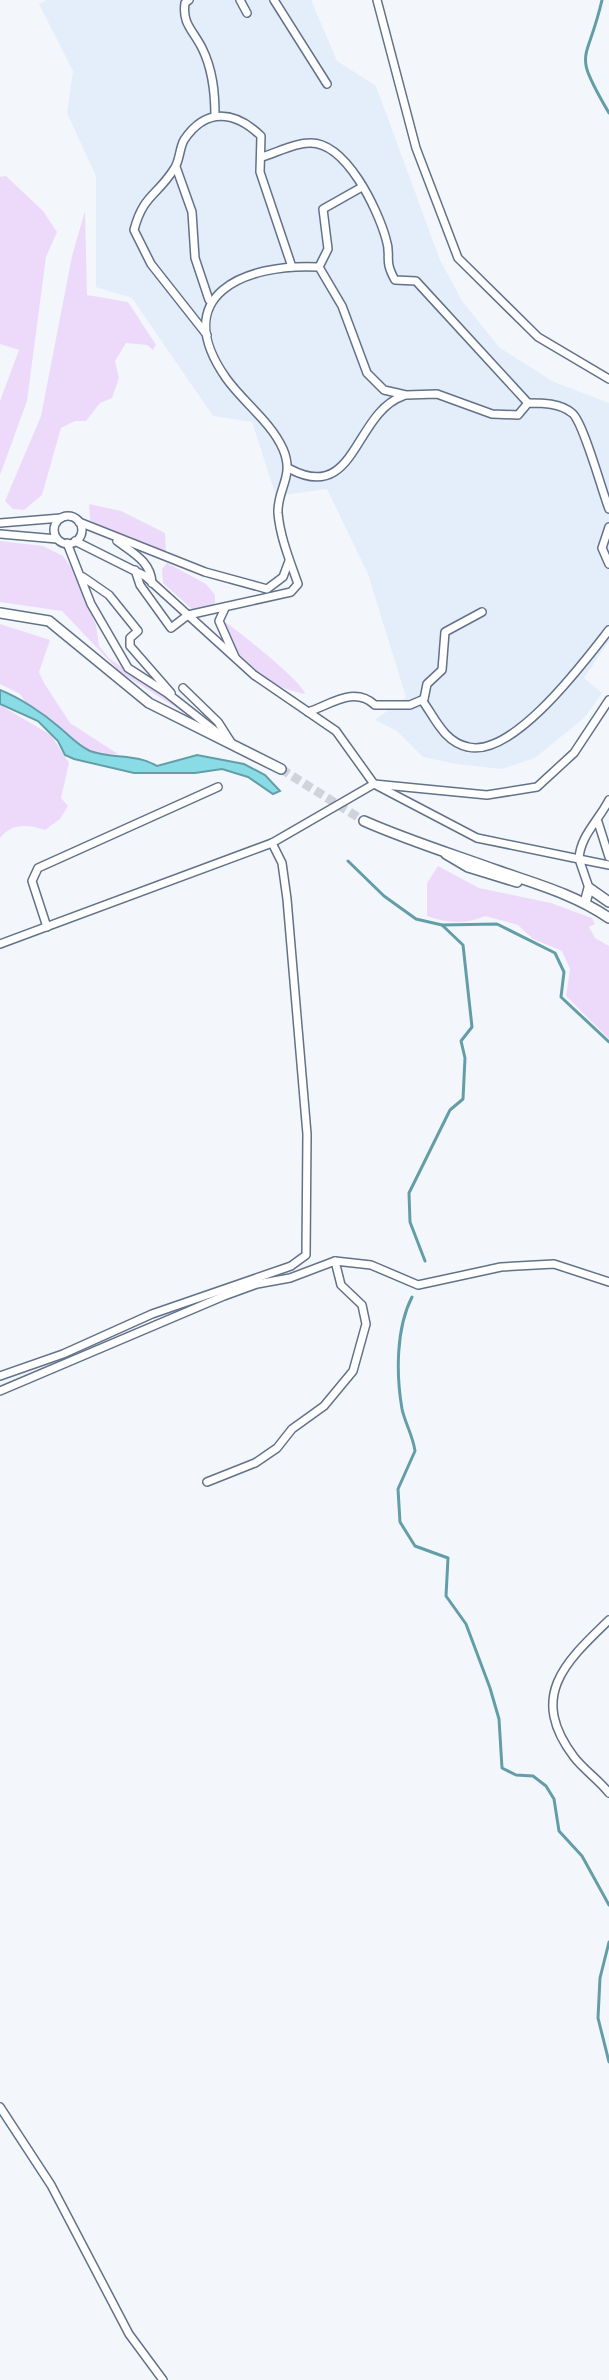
<svg xmlns="http://www.w3.org/2000/svg" width="609" height="2380" font-family="'PT Sans',sans-serif">
  <style>
    .built { fill: #e4edfa }
    .green { fill: #eddafa }
    .water { fill: #89dce5; stroke: #639ea8; stroke-width: 2 }
    .lines { fill: none; stroke-linecap: round; stroke-linejoin: round }
    .stream { stroke: #639ea8; stroke-width: 3 }
    .tertiary-tunnel { stroke: #d0d4da; stroke-width: 9; stroke-dasharray: 9 4.5; stroke-linecap: butt }
    .minor-casing { stroke: #627289; stroke-width: 10 }
    .tertiary-casing { stroke: #627289; stroke-width: 12 }
    .minor { stroke: #fff; stroke-width: 7 }
    .tertiary { stroke: #fff; stroke-width: 9 }
  </style>
  <rect width="100%" height="100%" fill="#f3f7fc"/>
  <path class="built" d="M47,0H311L337,61L376,86L440,260L462,301L500,348L554,382L609,403V641L584,678L602,693L585,717L535,758L502,769L456,764L423,757L397,731L375,720L406,697L368,574L327,489L276,496L252,422L213,416L132,298L96,287V176L67,113L73,71L39,4Z"/>
  <g class="green">
    <path d="M6,176L43,211L57,232L46,257L27,401L0,475V401L19,350L0,344V177Z"/>
    <path d="M85,211L87,295L128,302L156,345L153,350L147,345L126,343L115,361L119,378L112,398L100,403L86,421H75L61,428L42,495L24,510L13,509L5,501L41,416L72,256Z"/>
    <path d="M89,504L121,511L165,533L166,552L121,538L90,520Z"/>
    <path d="M0,541L43,546L63,556L73,570L96,625L99,646L110,659L181,707L186,714L120,672L62,611L0,602Z"/>
    <path d="M167,563L206,584L215,595V603L209,608L193,610L163,583L162,569Z"/>
    <path d="M224,621C238,631 303,682 305,694C264,686 235,662 224,621Z"/>
    <path d="M0,624L50,640L39,672L44,683L70,723L118,754H98L78,745L29,707L20,694L0,684Z"/>
    <path d="M0,705L51,735L69,763L61,798L68,806L60,819L45,830C28,824 11,823 0,838Z"/>
    <path d="M438,866L479,888L551,903L592,918L595,924L589,927L595,938L609,946V1039L566,996L570,969L562,951L533,939L518,925L485,916C466,925 446,923 427,916V883Z"/>
  </g>
  <path class="water" d="M0,690C20,698 43,713 59,727C70,736 77,745 90,751C111,759 136,753 157,766L197,755L244,764L265,775L280,791L273,794L248,777L222,769L195,773H134L74,759L65,755L58,741L38,721L0,704Z"/>
  <g class="lines">
    <g class="stream">
      <path d="M602,0C587,66 571,48 609,113"/>
      <path d="M348,861L384,896L416,919L442,925L497,924L555,953L564,972L561,997L609,1042"/>
      <path d="M425,1261L410,1222L409,1193L450,1110L463,1099L465,1058L461,1041L472,1027L463,945L442,925"/>
      <path d="M412,1297C396,1328 396,1374 402,1409C405,1423 413,1436 415,1451L398,1489L400,1522L415,1546L448,1558L446,1596L466,1624L490,1688L499,1719L502,1768L516,1775L533,1776L546,1786L554,1799L559,1831L582,1856L609,1905"/>
      <path d="M609,1942L600,1978L598,2018L609,2062"/>
    </g>
    <path class="tertiary-tunnel" d="M281,769L364,821"/>
    <defs>
      <g id="minor">
        <path d="M189,0L185,3C182,24 193,30 202,48C213,70 215,93 215,116"/>
        <path d="M240,0L247,13"/>
        <path d="M274,0L327,84"/>
        <path d="M377,0L416,148L458,258L538,337L609,379"/>
        <path d="M262,157C276,153 294,143 309,143C346,141 378,210 386,239C392,257 383,259 395,280L416,281L528,403"/>
        <path d="M176,167L192,212L195,258L209,300"/>
        <path d="M319,267L328,249L323,209L362,187"/>
        <path d="M207,335L151,264L134,230C143,195 157,196 174,169C180,161 179,149 184,140C206,107 235,111 261,136L260,172L292,267"/>
        <path d="M290,469C356,504 354,413 403,396"/>
        <circle cx="68" cy="530" r="14"/>
        <path d="M79,522L205,572L267,589L283,577L289,561"/>
        <path d="M0,523L61,518"/>
        <path d="M609,527L602,548L609,564"/>
        <path d="M0,534L57,539"/>
        <path d="M75,541L145,576L254,675L336,731L374,784L477,838L579,859L589,888"/>
        <path d="M117,541C133,553 151,562 152,583"/>
        <path d="M67,543L91,604L128,668L167,693L219,734"/>
        <path d="M135,570L140,585L171,628L188,615L291,592L298,584C290,561 280,537 278,513C277,488 295,477 283,449C271,422 243,402 226,378C168,295 245,263 319,267L342,306L367,373L384,390L406,395L437,394L492,414L518,415L528,403C543,403 560,403 572,413C583,421 602,491 609,509"/>
        <path d="M83,577L109,595L138,631L130,638V646L171,693"/>
        <path d="M225,608L219,621L235,657"/>
        <path d="M183,688L218,722L232,744"/>
        <path d="M422,700C435,718 444,742 468,747C513,758 584,662 609,630"/>
        <path d="M308,712C332,704 354,686 375,705H410L424,699L427,684L442,670L445,632L482,612"/>
        <path d="M609,800C599,820 580,836 579,859L609,865"/>
        <path d="M598,822L609,857"/>
        <path d="M47,927L32,881L38,868L218,787"/>
        <path d="M0,944L272,843L374,784L487,795L537,787L574,753L609,700"/>
        <path d="M0,1376L63,1354L152,1314L291,1266L306,1255L307,1134L287,899L282,863L272,843"/>
        <path d="M0,1391L224,1296L257,1284L290,1278L335,1261L371,1265L418,1285L501,1267L554,1264L609,1282"/>
        <path d="M207,1482L255,1463L277,1448L292,1429L324,1406L353,1371L366,1324L362,1305L341,1285L335,1261"/>
        <path d="M609,1620C563,1664 529,1697 574,1757C584,1770 599,1780 609,1793"/>
        <path d="M0,2107L51,2185L129,2334L163,2380"/>
      </g>
      <g id="tertiary">
        <path d="M0,613L49,621L149,703L281,769"/>
        <path d="M364,821C407,840 452,854 496,870C536,884 574,894 609,918"/>
        <path d="M446,854L468,867L517,882"/>
        <path d="M585,903L589,888L609,902"/>
      </g>
    </defs>
    <use href="#minor" class="minor-casing"/>
    <use href="#tertiary" class="tertiary-casing"/>
    <use href="#minor" class="minor"/>
    <use href="#tertiary" class="tertiary"/>
  </g>
</svg>
